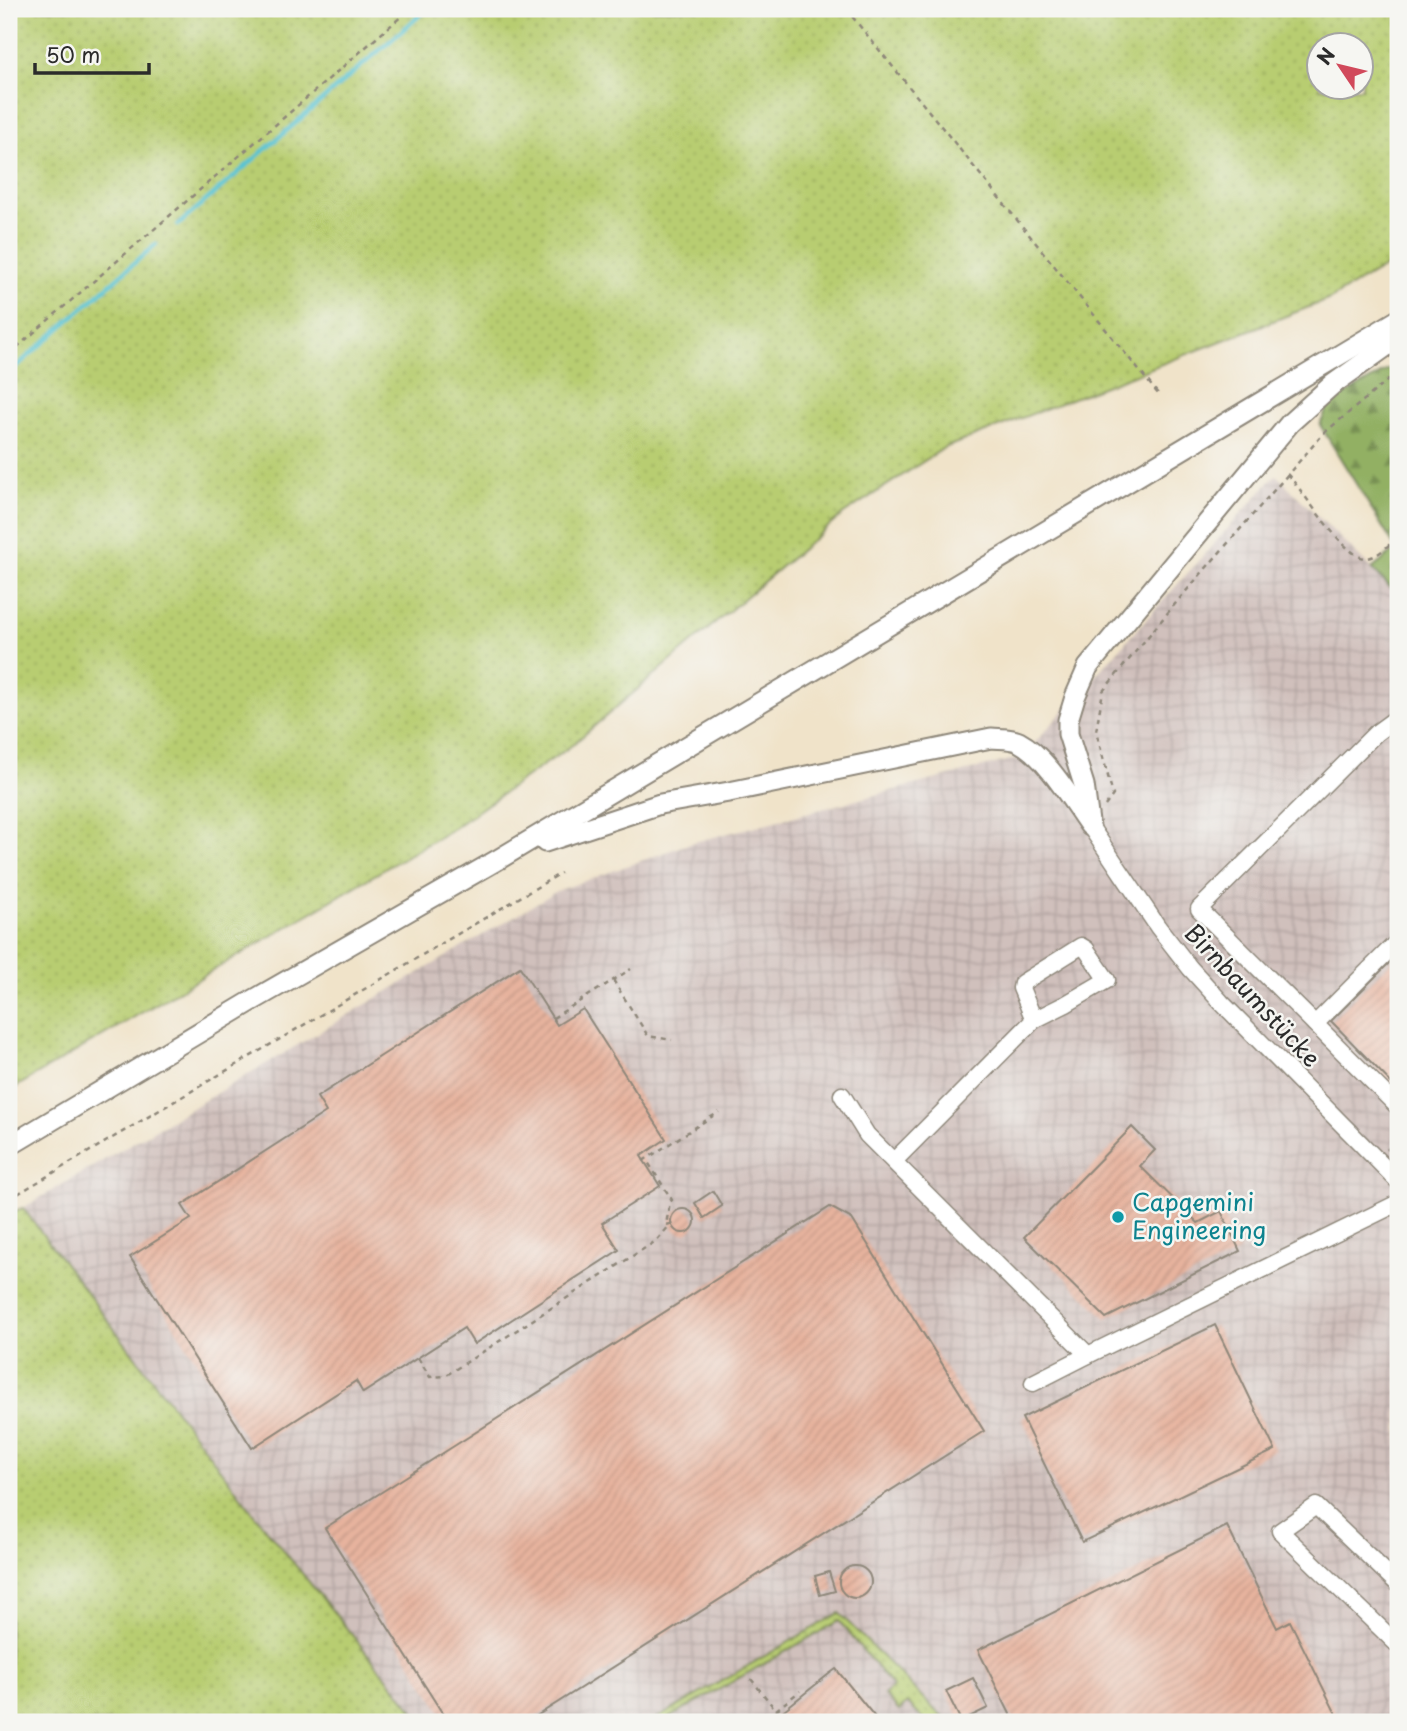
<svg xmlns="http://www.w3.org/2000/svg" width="1407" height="1731" font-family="'Playpen Sans',sans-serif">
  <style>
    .industrial { fill: url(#industrial-grid) }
    .grass { fill: url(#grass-dots); stroke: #727c4e; stroke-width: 2; fill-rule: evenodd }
    .forest { fill: url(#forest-firs); stroke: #5e6e47; stroke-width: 2 }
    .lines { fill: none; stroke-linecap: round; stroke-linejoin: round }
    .stream { stroke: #58c3d3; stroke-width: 4.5 }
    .building { fill: url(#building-hatch) }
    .minor-casing { stroke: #8e877a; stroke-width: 19 }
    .major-casing { stroke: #8e877a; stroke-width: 23 }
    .path { stroke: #8e877a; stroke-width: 2.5; stroke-dasharray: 5 5; stroke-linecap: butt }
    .minor { stroke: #fff; stroke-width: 16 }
    .major { stroke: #fff; stroke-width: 19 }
    .culture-dot { fill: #0f9aa8; stroke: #f6f6f2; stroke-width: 2.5 }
    .labels { text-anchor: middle; stroke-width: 5; stroke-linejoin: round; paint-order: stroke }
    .street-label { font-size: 24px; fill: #2b2b2b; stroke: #f6f6f2 }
    .culture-label { font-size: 24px; fill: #0d838f; stroke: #f6f6f2; text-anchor: start }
  </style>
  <defs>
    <pattern id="industrial-grid" width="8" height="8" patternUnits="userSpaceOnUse" patternTransform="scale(1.75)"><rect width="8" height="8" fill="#d0c0bc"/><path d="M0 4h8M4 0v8" fill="none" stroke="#b3a5a2"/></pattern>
    <pattern id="grass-dots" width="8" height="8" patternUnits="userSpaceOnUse" patternTransform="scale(1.75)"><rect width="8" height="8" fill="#b8cd71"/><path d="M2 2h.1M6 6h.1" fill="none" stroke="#9eb062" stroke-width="1.8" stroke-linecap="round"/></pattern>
    <pattern id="forest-firs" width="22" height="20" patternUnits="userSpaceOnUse" patternTransform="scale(1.75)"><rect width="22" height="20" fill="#92b063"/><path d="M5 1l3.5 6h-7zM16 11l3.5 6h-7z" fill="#778f52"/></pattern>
    <pattern id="building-hatch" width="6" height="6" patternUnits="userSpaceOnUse" patternTransform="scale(1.75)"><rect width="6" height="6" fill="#e7b39e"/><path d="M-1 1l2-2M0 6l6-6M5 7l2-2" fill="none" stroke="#c69a88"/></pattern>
  </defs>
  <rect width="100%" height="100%" fill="#f6f6f2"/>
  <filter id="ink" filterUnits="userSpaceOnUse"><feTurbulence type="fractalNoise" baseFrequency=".0143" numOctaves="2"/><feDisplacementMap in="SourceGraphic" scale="14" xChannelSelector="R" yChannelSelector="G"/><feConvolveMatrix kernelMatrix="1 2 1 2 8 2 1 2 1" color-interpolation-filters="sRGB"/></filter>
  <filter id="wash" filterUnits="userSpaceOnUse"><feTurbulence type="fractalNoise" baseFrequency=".00686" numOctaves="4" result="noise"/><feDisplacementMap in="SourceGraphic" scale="28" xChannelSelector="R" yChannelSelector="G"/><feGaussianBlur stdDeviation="1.57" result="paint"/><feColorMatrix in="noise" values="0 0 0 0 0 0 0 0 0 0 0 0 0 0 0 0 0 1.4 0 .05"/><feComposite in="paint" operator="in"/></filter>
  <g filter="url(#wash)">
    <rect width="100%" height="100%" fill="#f0e3c9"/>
    <path class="industrial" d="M1276,475L1398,595V1722H423L257,1518L23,1208L557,891L691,843L1022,757Z"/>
    <g class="grass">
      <path d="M9,9H1398V259L1330,299L944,448L842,515L571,746L449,831L9,1091ZM1320,46H1362V88H1320Z"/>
      <path d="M23,1208L257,1518L423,1722H9V1213Z"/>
      <path d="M839,1613L947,1722H926L907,1703L899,1711L884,1695L893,1687L839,1621L662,1722H651Z"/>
    </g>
    <path class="forest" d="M1398,364V595L1372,569L1396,549L1320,425L1329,404Z"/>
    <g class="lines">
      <g class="stream">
        <path d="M178,225L427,9"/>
        <path d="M9,373L156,244"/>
      </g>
    </g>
    <g id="blocks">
      <g class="building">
        <path d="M1398,954V1090L1331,1021Z"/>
        <path d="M520,967L557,1025L583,1009L666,1139L641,1156L660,1186L602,1223L619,1250L474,1344L464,1328L363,1393L356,1381L252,1448L130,1257L191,1219L182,1205L326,1112L317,1097Z"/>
        <path d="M1132,1127L1155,1150L1140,1166L1198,1223L1221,1211L1240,1251L1106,1318L1024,1237Z"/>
        <path d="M713,1191L722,1206L704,1218L695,1203Z"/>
        <path d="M830,1207L852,1219L984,1431L527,1722H448L325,1528Z"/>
        <circle cx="683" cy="1221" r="12"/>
        <path d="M1215,1325L1275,1450L1082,1542L1022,1418Z"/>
        <path d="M1227,1526L1277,1628L1290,1621L1340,1722H1014L978,1650Z"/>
        <circle cx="855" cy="1582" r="16"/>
        <path d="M829,1572L835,1591L820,1595L815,1576Z"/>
        <path d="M836,1669L879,1722H769L829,1674Z"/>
        <path d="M973,1678L988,1708L961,1721L946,1691Z"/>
      </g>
    </g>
  </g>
  <g filter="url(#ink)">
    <use href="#blocks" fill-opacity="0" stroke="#8e877a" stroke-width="2"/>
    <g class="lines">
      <defs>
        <g id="minor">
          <path d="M1090,826L1158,927L1190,968L1221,1002L1398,1181"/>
          <path d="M1398,941L1315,1024L1398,1107"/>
          <path d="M1315,1024L1199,909L1376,733L1398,717"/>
          <path d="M842,1095L867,1135L1088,1355L1398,1203"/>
          <path d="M895,1160L1034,1020L1066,1004L1107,980L1086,949L1081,946L1022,983L1021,988L1034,1020"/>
          <path d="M1033,1383L1088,1355"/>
          <path d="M1398,1584L1316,1506L1280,1531L1398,1645"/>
        </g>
        <g id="major">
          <path d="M1089,822L1084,785L1068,734V720L1075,697L1088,667L1290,423L1332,385L1398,338"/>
          <path d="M545,842L660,804L729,792L991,738C1000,739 1011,738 1019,742C1046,756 1072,801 1090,826"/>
          <path d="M9,1146L250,1002L499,859L1398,320"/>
        </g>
      </defs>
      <use href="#minor" class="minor-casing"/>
      <use href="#major" class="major-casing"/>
      <g class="path">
        <path d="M846,9L1159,395"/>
        <path d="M9,354L410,9"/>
        <path d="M1287,474C1304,491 1344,558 1366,558C1378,558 1389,544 1398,537"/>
        <path d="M1105,806L1113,795L1096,731L1103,691L1180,598L1324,433L1398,372"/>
        <path d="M613,980L648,1036L672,1040"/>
        <path d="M553,1018L631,969"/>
        <path d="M1387,1150L1394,1143L1398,1148"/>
        <path d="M643,1161L719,1112"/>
        <path d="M9,1199L561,873"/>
        <path d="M418,1358L430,1377L445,1376L656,1241L671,1224L666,1225L670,1202L672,1200L646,1159"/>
        <path d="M751,1679L779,1714"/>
        <path d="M776,1710L800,1691"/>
      </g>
      <use href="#minor" class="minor"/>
      <use href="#major" class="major"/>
    </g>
  </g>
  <circle class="culture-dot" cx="1118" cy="1217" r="7"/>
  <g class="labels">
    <g class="street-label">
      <text transform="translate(1252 996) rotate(47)" y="8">Birnbaumstücke</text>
    </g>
    <g class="culture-label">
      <text x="1132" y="1211">Capgemini<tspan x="1132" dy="28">Engineering</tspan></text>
    </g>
  </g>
  <rect width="1407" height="1731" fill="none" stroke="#f6f6f2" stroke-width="35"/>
  <g transform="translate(1340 66) rotate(305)"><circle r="33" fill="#f6f6f2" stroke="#a5a5a2" stroke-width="2"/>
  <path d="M0-5L12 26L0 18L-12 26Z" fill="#d1495b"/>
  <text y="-10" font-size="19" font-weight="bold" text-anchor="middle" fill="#2b2b2b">N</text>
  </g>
  <path d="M35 63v10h114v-10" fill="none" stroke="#2b2b2b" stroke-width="3.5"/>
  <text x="46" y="63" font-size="21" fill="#2b2b2b" stroke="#f6f6f2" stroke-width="5" paint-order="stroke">50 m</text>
</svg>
